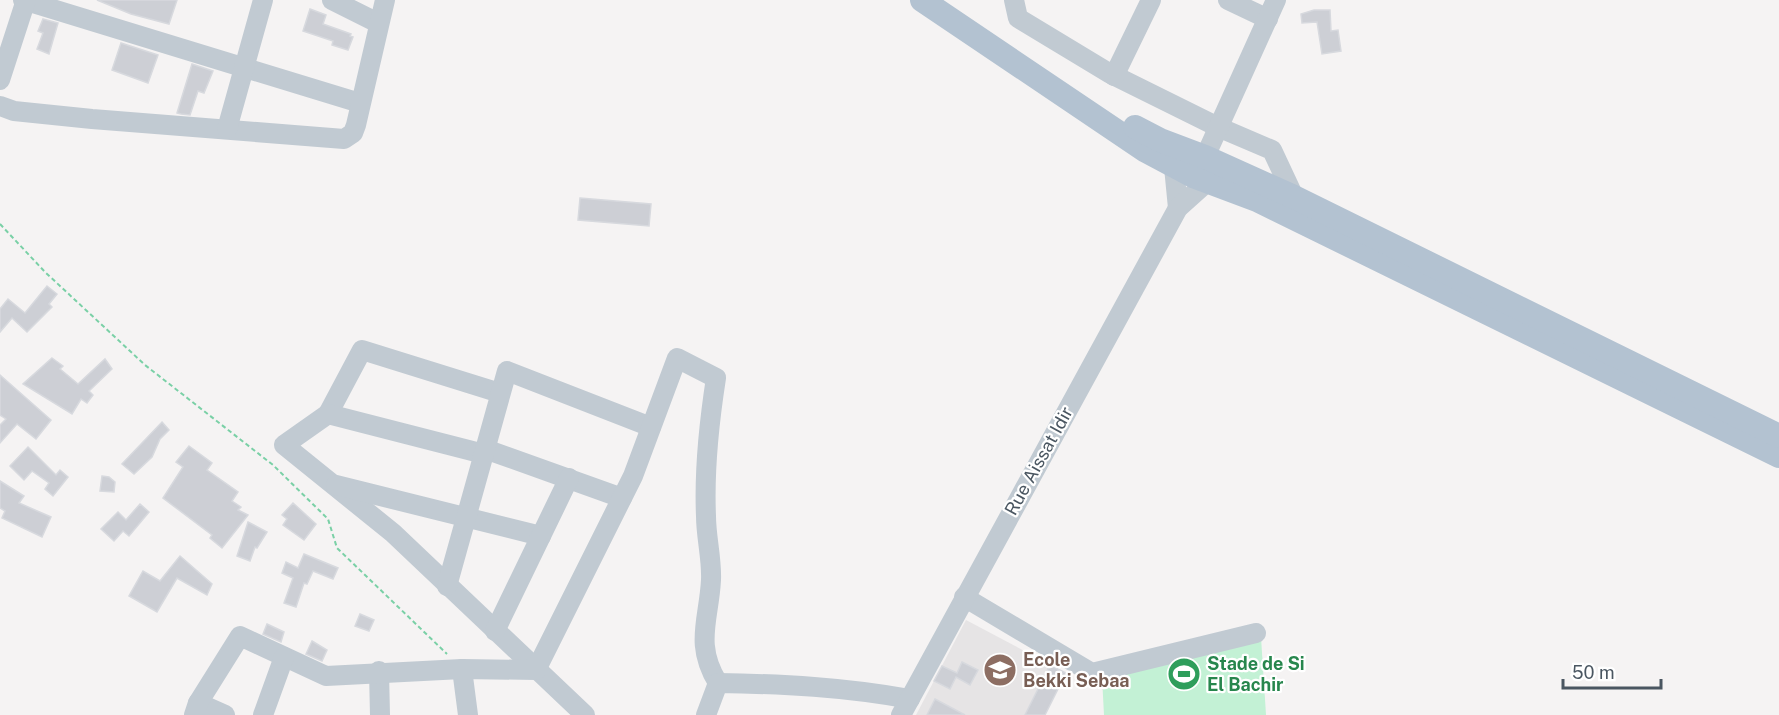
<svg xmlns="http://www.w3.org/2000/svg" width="1779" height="715" font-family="'Public Sans',sans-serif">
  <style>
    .education { fill: #e6e4e5 }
    .green { fill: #c3f1d5 }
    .building { fill: #cdcfd5; stroke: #d7d9de; stroke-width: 1.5 }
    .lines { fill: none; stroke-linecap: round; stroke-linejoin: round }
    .path { stroke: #7ad0a6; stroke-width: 2; stroke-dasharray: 4.5 3; stroke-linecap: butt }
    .minor { stroke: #c1cad2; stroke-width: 20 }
    .major { stroke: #b3c2d1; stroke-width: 24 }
    .labels { text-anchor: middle; stroke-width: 4.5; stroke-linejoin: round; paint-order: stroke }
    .street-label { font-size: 18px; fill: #4a5661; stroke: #fff }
    .education-label { font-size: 18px; font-weight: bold; fill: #785e54; stroke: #fff; text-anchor: start }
    .leisure-label { font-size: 18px; font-weight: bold; fill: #27864d; stroke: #fff; text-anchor: start }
  </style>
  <rect width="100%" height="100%" fill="#f5f3f3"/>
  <path class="education" d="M966,620L1066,673L1045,715H916Z"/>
  <path class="green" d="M1261,637L1266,715H1104L1102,677Z"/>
  <g class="building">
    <path d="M97,0H177L169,24L131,14Z"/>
    <path d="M310,9L326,15L323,24L351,34L350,36L353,37L348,50L332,45L333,41L303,31Z"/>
    <path d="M1314,10H1330L1331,31L1338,30L1341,51L1322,54L1317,22L1302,23L1301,14Z"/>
    <path d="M43,19L58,23L49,54L37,49L43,33L38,31Z"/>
    <path d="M121,43L158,55L148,83L112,70Z"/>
    <path d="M192,64L213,71L204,93L198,91L190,115L181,114L177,113Z"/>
    <path d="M580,198L651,204L649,226L578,220Z"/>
    <path d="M47,286L57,294L49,304L52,307L27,332L12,318L0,332V309L8,299L25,313Z"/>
    <path d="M52,358L63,366L60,369L78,384L105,359L112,369L89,391L93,395L87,403L81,399L72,414L23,384Z"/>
    <path d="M0,375L51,420L36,439L17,424L0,443V425L6,419L0,415Z"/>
    <path d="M162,422L169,430L160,439L152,457L134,474L122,464Z"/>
    <path d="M189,446L212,463L207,470L238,492L232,501L241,507L238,510L248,515L222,548L210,538L212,535L163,498L183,467L176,462Z"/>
    <path d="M28,447L56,475L60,470L68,477L53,496L45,489L49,483L32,471L24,480L10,466Z"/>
    <path d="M102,476L109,477L115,482L114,492L100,491Z"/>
    <path d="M0,481L24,496L19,503L51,517L42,537L2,518L5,511L0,508Z"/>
    <path d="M293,503L316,524L304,540L283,525L287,519L282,515Z"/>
    <path d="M140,504L149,512L129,536L123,531L114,541L101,529L118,512L126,520Z"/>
    <path d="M248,522L267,532L257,548L255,547L250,561L237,556Z"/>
    <path d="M304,554L338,568L333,579L313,571L307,584L304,583L296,607L284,603L293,578L282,573L286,562L298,568Z"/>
    <path d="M180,556L212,584L207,595L177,578L157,612L129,596L143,571L160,581Z"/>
    <path d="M360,614L374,620L369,631L355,626Z"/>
    <path d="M267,624L284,632L281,642L263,634Z"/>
    <path d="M312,641L327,650L322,661L306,654Z"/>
    <path d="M962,662L978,670L970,685L956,677L950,689L934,681L942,666L957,673Z"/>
    <path d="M1050,665L1066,673L1045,715H1025Z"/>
    <path d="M935,699L965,715H927Z"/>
  </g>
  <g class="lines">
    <path class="path" d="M0,224L45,272L145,365L273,465L328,519L337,548L447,654"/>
    <g class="minor">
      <path d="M23,0L360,103"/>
      <path d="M332,0L378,23"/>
      <path d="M1014,0L1018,18L1109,73L1218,127L1272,150L1294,197"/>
      <path d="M1228,0L1268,19"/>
      <path d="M1114,76L1151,0"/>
      <path d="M0,80L26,0"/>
      <path d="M0,106L14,111L92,119L344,139L353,133L356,125L385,0"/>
      <path d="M227,129L263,0"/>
      <path d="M1205,157L1276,0"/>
      <path d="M1178,208L1174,167L1178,155"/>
      <path d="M328,414L362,350L500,393"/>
      <path d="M485,449L622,498"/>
      <path d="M484,454L328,414L284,445L393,533L585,715"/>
      <path d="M336,485L541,536"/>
      <path d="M447,586L507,371L651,427"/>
      <path d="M964,597L1092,673L1256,633"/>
      <path d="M495,631L569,478"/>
      <path d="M462,669L468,715"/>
      <path d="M379,671L380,715"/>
      <path d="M198,703L225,715"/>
      <path d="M194,715L198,703L240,636L326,676L462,669L536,670L633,476L677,358L716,378C709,423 704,470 706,516C706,537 712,559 711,580C709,620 694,644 718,683"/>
      <path d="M263,715L284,657"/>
      <path d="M706,715L718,683C784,684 844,687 910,699"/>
      <path d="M901,715L1178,208L1217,173"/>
    </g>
    <g class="major">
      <path d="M922,0L1146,151L1193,176L1257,200L1779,456"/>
      <path d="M1135,127L1160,140L1205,157L1294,197L1779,436"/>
    </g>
  </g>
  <defs>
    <symbol id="school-disc" viewBox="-11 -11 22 22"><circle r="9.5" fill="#8d6e63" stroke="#fff"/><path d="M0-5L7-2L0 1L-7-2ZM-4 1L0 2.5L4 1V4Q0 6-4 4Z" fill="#fff"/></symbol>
    <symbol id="stadium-disc" viewBox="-11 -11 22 22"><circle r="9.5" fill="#2e9e5b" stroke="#fff"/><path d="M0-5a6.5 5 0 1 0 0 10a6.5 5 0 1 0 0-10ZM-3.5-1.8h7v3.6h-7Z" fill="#fff"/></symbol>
  </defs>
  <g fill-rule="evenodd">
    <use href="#school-disc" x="981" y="651" width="38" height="38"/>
    <use href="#stadium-disc" x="1165" y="655" width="38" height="38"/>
  </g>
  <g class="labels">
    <g class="street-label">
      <text transform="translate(1039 461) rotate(-61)" y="6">Rue Aissat Idir</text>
    </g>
    <g class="education-label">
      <text x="1023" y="666">Ecole<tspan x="1023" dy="21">Bekki Sebaa</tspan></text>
    </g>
    <g class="leisure-label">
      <text x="1207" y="670">Stade de Si<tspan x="1207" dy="21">El Bachir</tspan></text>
    </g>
  </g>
  <path d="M1563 679v9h98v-9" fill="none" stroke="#4a5661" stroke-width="3"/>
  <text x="1572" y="679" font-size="18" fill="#4a5661" stroke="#ffffff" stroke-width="4.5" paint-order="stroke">50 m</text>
</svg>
